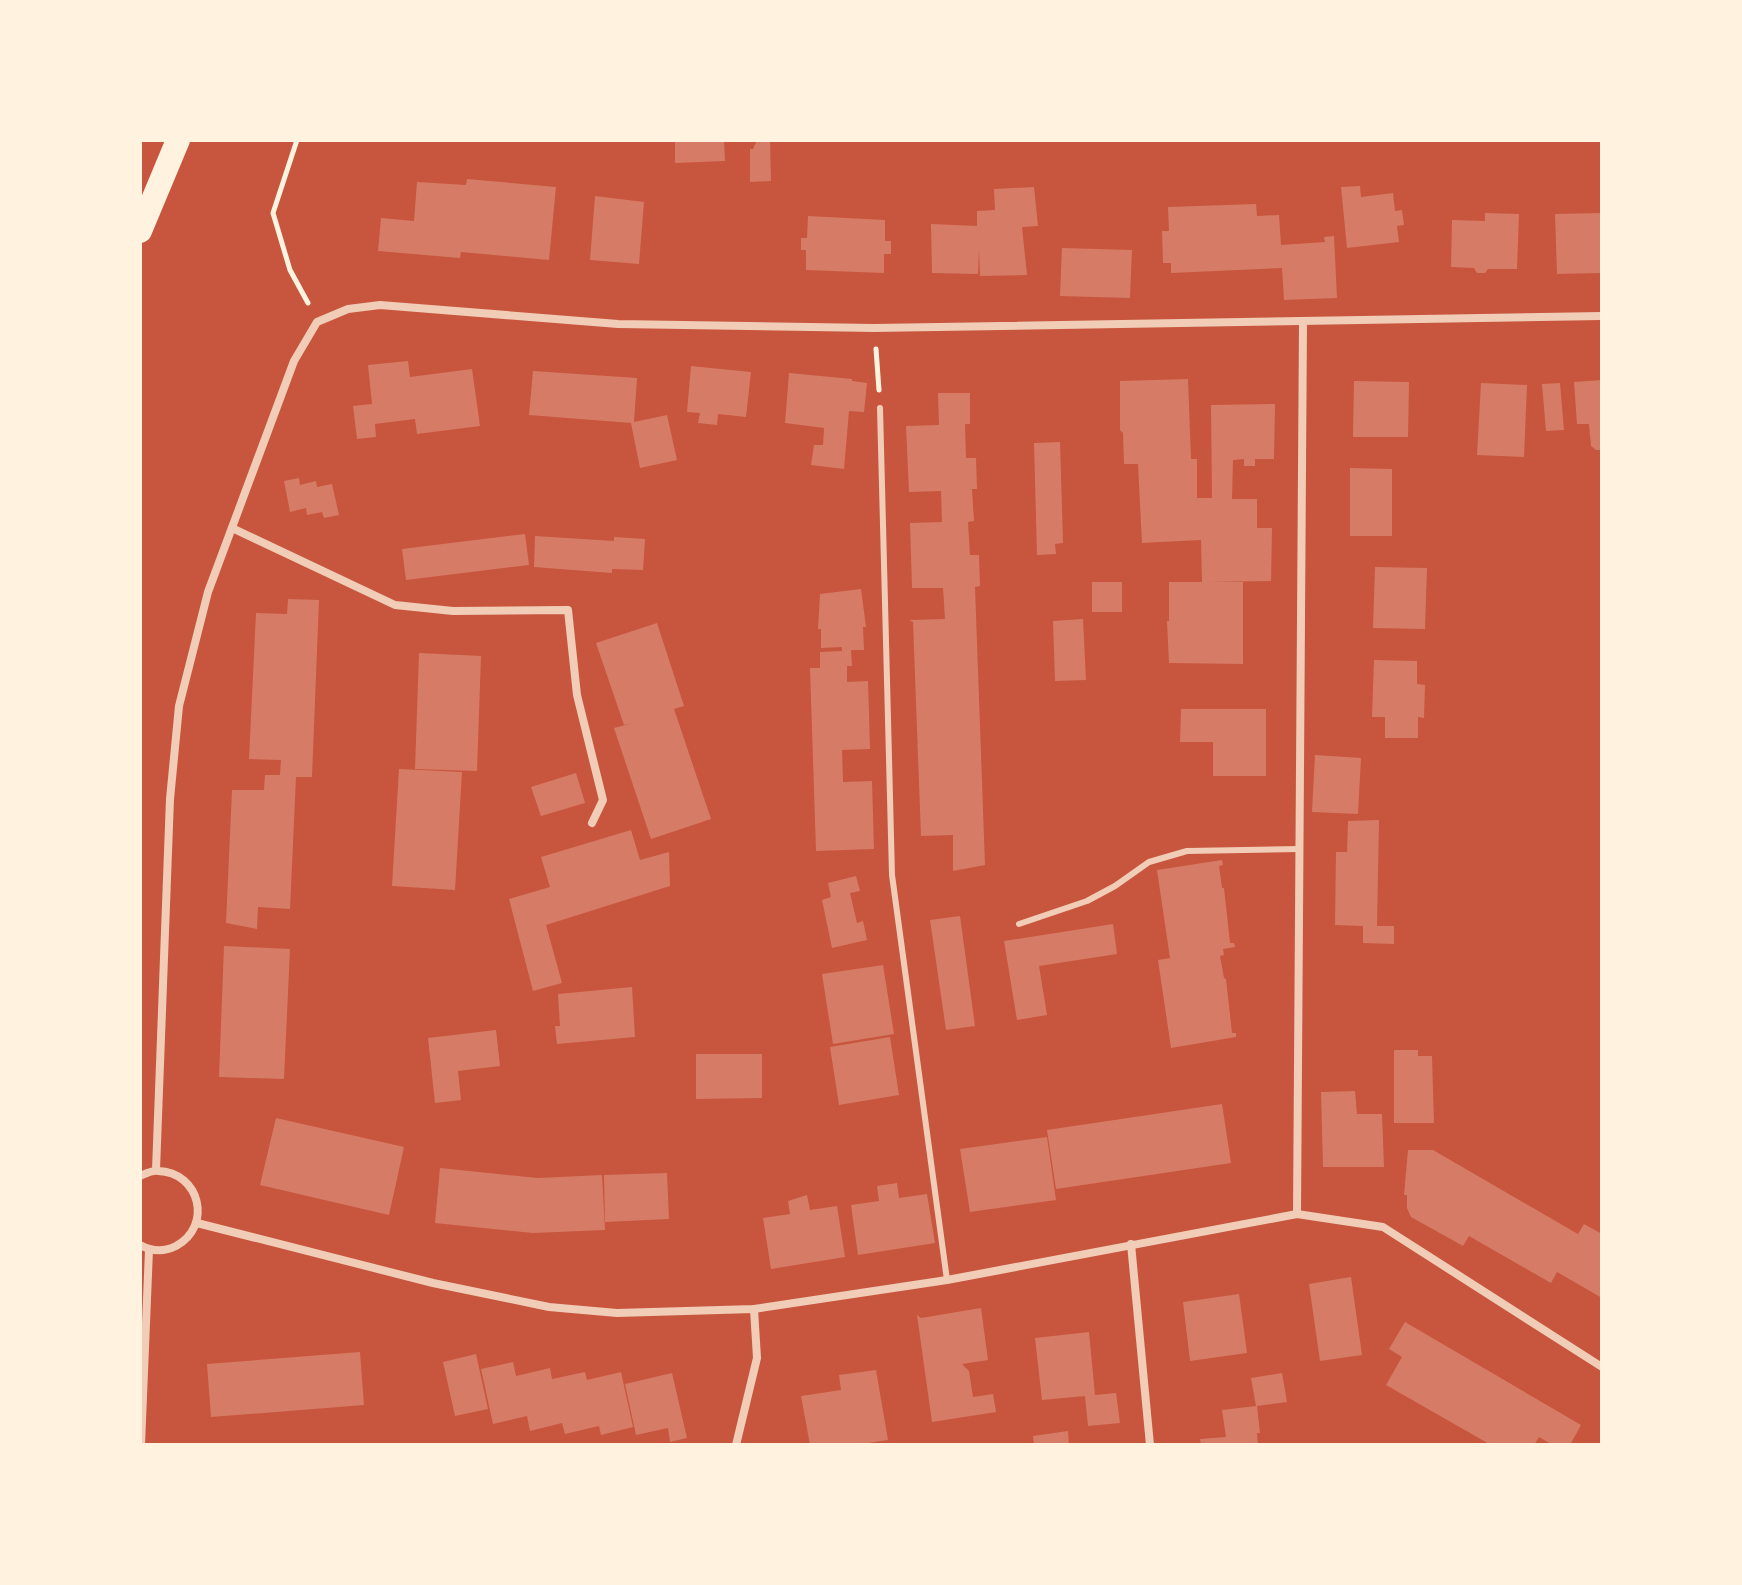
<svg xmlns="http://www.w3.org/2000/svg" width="1742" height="1585" font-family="Arial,sans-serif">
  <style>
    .building { fill: #d67c66 }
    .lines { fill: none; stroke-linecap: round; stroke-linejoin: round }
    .path { stroke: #fff3e0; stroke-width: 5 }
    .service { stroke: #f1ccb7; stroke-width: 6 }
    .minor { stroke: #f1ccb7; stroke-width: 8 }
    .motorway { stroke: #fff3e0; stroke-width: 24 }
  </style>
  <rect width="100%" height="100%" fill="#c8553d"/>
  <g class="building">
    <path d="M675,140H724L725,161L675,163Z"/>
    <path d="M757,140H770L771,181L750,182V149H753Z"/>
    <path d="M467,179L556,187L549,260L461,252L460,258L378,251L381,218L414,221L417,182L466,185Z"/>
    <path d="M1360,186L1361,197L1393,193L1395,211L1402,210L1404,225L1397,226L1399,242L1347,248L1341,187Z"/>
    <path d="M1034,187L1038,226L1022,227L1027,275L980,276L979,249L978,274L932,273L931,224L977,226V211L995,210L994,189Z"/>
    <path d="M595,196L644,202L639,264L590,260Z"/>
    <path d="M1256,204L1257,216L1279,215L1281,245L1325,242L1324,237L1334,236L1337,298L1284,300L1282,268L1171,273V263H1163L1162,231H1169L1168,207Z"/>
    <path d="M1485,213L1519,214L1517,269H1488L1485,273H1477L1474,268L1451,267L1452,220L1485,221Z"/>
    <path d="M1602,213V273L1557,274L1555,214Z"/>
    <path d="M808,216L885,220V241H891V254H884V273L806,270V250H801V238H807Z"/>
    <path d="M1062,248L1132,250L1130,298L1060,296Z"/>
    <path d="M408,361L410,377L472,369L480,426L417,434L415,419L375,424L376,437L357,439L353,406L372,404L368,365Z"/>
    <path d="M691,366L751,372L746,417L718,414L717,425L698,423L700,413L687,412Z"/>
    <path d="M533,371L637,378L634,422L667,415L677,460L640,468L631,423L529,415Z"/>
    <path d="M789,373L852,379V381L867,383L864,412L849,411L844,469L811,465L814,445H823L824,428L785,423Z"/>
    <path d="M1188,379L1191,459H1197V498H1212L1211,405L1275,404L1274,459H1255V466H1244V459L1233,460L1232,499H1257V528H1272L1271,581L1207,582H1243V664L1169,663L1167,621H1169V582H1202L1201,540L1142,543L1138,464H1124L1123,433L1120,430V381Z"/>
    <path d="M1602,380V450H1596L1591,446L1589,424H1577L1574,382Z"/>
    <path d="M1354,381L1409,382L1408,437H1353Z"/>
    <path d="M1481,383L1527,385L1524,457L1477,455Z"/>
    <path d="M1560,383L1564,430L1546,431L1542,384Z"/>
    <path d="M938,393H970V424H965L966,458H976L977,489H972L974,521L968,522L970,555H979L980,586L975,587L985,865L953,871V835L921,836L913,622L909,620L945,619L943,588H912L910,523L942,522L941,491L909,492L906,426L939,425Z"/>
    <path d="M1060,442L1063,543L1055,544L1056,554L1037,555L1034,443Z"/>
    <path d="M1350,468L1392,469V536H1350Z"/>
    <path d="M299,478L300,485L316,481L317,487L332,484L339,515L324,518L322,512L307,515L306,508L290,512L284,481Z"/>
    <path d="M525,534L529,565L406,580L402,549Z"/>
    <path d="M535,536L614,541V537L645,539L643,570L612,569V573L534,567Z"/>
    <path d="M1375,567L1427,568L1425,629L1373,628Z"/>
    <rect x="1092" y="582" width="30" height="30"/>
    <path d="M861,589L866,627H863L864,650H851L852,666H847V682L868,681L870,749L842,750L843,782L872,781L874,849L816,851L810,668H820V652L842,651V647L821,648V629H818L820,594Z"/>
    <path d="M288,599L319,600L312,777H296L290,909L258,907L257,929L226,923L232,790H264L265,775H280L281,760L249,759L256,613L287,614Z"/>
    <path d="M1083,619L1086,680L1055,681L1053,621Z"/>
    <path d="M657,623L684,706L674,709L711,819L651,839L614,728L633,723L624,725L596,643Z"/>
    <path d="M419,653L481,656L477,771L415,769Z"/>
    <path d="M1374,660L1417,661V684L1425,685L1424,718L1418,717V738H1385V717H1372Z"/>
    <path d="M1181,709H1266V776H1213V742H1180Z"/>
    <path d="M1315,755L1361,758L1358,814L1312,812Z"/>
    <path d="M399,769L462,772L455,890L392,886Z"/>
    <path d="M576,773L585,803L541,816L531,787Z"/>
    <path d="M1379,820L1377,926H1394V944L1363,943V926L1335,925L1336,852H1347L1348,821Z"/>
    <path d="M631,830L640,860L669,852L670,886L546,925L562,983L533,991L509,899L550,887L541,857Z"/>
    <path d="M1222,860L1223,865L1219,866L1222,888H1224L1230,943H1234L1235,947L1223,949L1224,955L1220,956L1224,978L1226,979L1232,1033H1236V1037L1171,1048L1158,960L1170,958L1157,870Z"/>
    <path d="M856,876L860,891L850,893L857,923L863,921L867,940L832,948L822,900L831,897L828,883Z"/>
    <path d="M960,916L975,1026L946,1030L930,920Z"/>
    <path d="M1113,924L1117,954L1039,966L1047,1015L1017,1020L1004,941Z"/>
    <path d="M224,946L290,949L284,1079L219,1077Z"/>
    <path d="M883,965L894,1034L833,1044L822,974Z"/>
    <path d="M632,987L635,1037L557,1044L555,1026H560L558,994Z"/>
    <path d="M496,1030L500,1066L458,1071L461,1100L435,1103L428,1038Z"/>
    <path d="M890,1037L899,1095L839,1105L830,1047Z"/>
    <path d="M1394,1050H1418V1056H1432L1434,1123H1394Z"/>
    <path d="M696,1054H762V1098L696,1099Z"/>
    <path d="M1355,1091L1357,1114H1382L1384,1167H1323L1321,1092Z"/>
    <path d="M1222,1104L1231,1163L1056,1189L1047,1130Z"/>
    <path d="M276,1118L404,1147L389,1215L260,1185Z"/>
    <path d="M1047,1137L1056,1200L970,1212L960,1149Z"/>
    <path d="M1408,1150H1433L1578,1234L1584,1224L1602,1234V1298L1557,1272L1551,1283L1469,1236L1463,1246L1411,1217L1407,1208V1195H1404Z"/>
    <path d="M440,1168L538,1178L602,1175L605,1230L533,1233L435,1223Z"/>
    <path d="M667,1173L669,1219L605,1222L604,1175Z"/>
    <path d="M897,1183L899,1198L927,1194L935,1243L858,1255L851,1205L879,1201L877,1186Z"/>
    <path d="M807,1195L810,1210L837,1206L845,1257L771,1269L763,1218L790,1214L788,1201Z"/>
    <path d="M1351,1277L1362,1355L1320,1361L1309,1284Z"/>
    <path d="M1239,1294L1247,1353L1190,1361L1183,1302Z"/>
    <path d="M981,1308L988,1360L962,1364L969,1371L973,1397L993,1394L996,1412L932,1422L917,1315L921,1318Z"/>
    <path d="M1405,1322L1581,1425L1570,1445H1553L1539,1437L1534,1445H1491L1386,1385L1402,1357L1389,1349Z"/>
    <path d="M1089,1332L1095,1395L1116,1393L1120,1423L1088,1426L1085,1396L1042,1400L1035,1338Z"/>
    <path d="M360,1352L364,1405L211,1417L207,1364Z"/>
    <path d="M476,1354L488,1409L455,1416L443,1362Z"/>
    <path d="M513,1362L516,1376L550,1368L552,1379L585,1372L587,1380L621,1372L633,1427L601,1435L599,1426L565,1434L562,1423L530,1431L527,1416L493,1424L481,1369Z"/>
    <path d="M876,1370L888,1440L855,1445H810L801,1396L841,1390L839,1375Z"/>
    <path d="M672,1373L687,1438L670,1442L668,1428L636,1435L625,1384Z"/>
    <path d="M1282,1373L1287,1402L1257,1406L1260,1433H1257L1258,1445H1201L1200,1439L1226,1437L1222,1410L1256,1406L1251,1378Z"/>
    <path d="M1068,1431L1069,1445H1034L1033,1436Z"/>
  </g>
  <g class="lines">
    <g class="path">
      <path d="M297,140L273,213L290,270L308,303"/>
      <path d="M876,349L879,390"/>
    </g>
    <g class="service">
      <path d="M880,408L892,875L947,1280"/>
      <path d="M1019,924L1087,901L1115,886L1149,862L1187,851L1300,849"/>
    </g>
    <g class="minor">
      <path d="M232,528L395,605L453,611L568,610L577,695L603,800L592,823"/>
      <path d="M156,1170L170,799L179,706L208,592L294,361L317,322L348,309L380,305L618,324L874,328L1602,316"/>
      <path d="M140,1176C145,1174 152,1170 158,1171C200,1172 213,1226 176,1246C164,1252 151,1251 140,1245"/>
      <path d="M1297,1214L1303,321"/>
      <path d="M197,1223L433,1283L549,1307L617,1313L754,1309L947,1280L1297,1214L1383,1227L1602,1367"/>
      <path d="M1131,1244L1150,1445"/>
      <path d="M141,1445L149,1250"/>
      <path d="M736,1445L757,1358L754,1309"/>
    </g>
    <path class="motorway" d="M140,231L178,140"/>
  </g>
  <rect width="1742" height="1585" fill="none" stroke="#fff3e0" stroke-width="284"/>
</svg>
